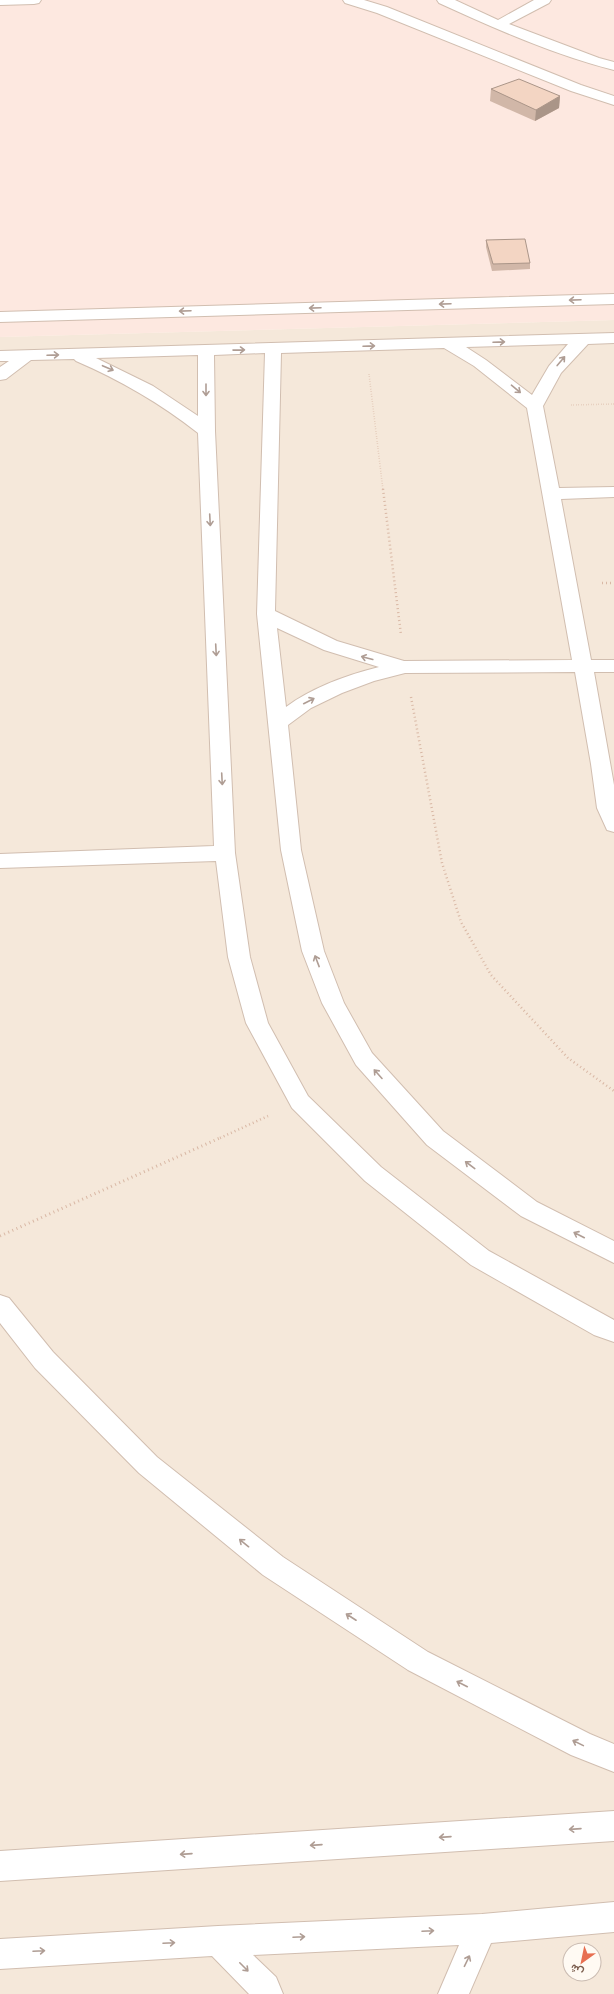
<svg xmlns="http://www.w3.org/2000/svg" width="614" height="1994" font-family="Signika,Vazirmatn,sans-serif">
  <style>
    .residential { fill: #f5e8da; fill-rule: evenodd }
    .commercial { fill: #fde8e0 }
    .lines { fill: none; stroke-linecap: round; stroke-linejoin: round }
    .lane-casing { stroke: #d1beb0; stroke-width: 2 }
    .street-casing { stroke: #d1beb0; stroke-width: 2 }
    .path-far2 { stroke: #d9b8a5; stroke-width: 1.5; stroke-dasharray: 0.5 2; stroke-linecap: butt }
    .path-far1 { stroke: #d9b8a5; stroke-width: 2.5; stroke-dasharray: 1 3; stroke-linecap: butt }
    .path { stroke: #d9b8a5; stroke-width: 3; stroke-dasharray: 1 3.5; stroke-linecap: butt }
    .lane { fill: #fff; fill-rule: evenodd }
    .street { fill: #fff; fill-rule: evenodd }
    .wall { fill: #d1b7a8 }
    .shaded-wall { fill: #aa9588 }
    .building { fill: #f3d5c3; stroke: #aa9588 }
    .oneway { stroke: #af9d94 }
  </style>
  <rect width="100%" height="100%" fill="#fdf6ec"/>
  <path class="residential" d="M614,320V1994H0V337ZM570,1950H594V1974H570Z"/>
  <path class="commercial" d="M0,0H614V320L0,337Z"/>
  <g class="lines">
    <defs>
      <g id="lane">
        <path d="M343,0H364L387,7L581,85L614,96V105L571,91L377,13L345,3Z"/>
        <path d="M437,0H455L498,20L534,0H551L549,3L509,24L599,58L614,62V70C554,55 496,29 439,3Z"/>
      </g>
      <g id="street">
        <path d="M0,0H41L39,3L34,4L0,5Z"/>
        <path d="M614,294V304L0,322V312Z"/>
        <path d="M614,333V343L588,344L561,373L543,406L559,488L614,487V497L561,499L591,660H614V672H594L614,785V832L607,830L597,808L591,764L575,672L405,673L374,681L342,693L311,708L288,725L301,850L324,951L344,1003L372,1053L443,1131L537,1202L614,1241V1263L521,1216L427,1145L356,1065L322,1003L302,951L281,850L257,614L265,353L214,355L215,431L235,853L250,957L268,1023L308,1096L381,1167L489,1251L614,1320V1342L594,1335L471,1265L365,1181L292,1108L246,1023L228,957L216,861L0,868V854L214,846L198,433C160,403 120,380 76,361L74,359L31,360L6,379L0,380V367L9,361H0V351ZM568,344L549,366L532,395L486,360L466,347ZM444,348L474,366L527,408L572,660L404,661L337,641L275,611L281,353ZM198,355V416L153,386L96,358ZM277,628L324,650L379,667C347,675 313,687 286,707Z"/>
        <path d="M0,1295L9,1298L53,1352L157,1457L283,1557L428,1652L590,1734L614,1744V1772L571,1755L408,1670L263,1575L139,1473L35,1368L0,1323Z"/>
        <path d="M614,1811V1841L0,1881V1851Z"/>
        <path d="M614,1902V1932L491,1943L469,1994H438L459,1945L253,1955L276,1977L283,1994H249L212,1956L0,1969V1939L218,1926L482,1914Z"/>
      </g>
    </defs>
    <use href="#lane" class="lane-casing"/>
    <use href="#street" class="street-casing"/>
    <g class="path-far2">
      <path d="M369,374L383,490"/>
      <path d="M571,405L614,404"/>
    </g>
    <g class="path-far1">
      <path d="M383,489L401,635"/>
      <path d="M602,583H614"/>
      <path d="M411,697L442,863L461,922L491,975L568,1058L614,1091"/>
      <path d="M220,1138L268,1116"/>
    </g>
    <path class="path" d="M0,1236L222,1137"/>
    <use href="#lane" class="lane"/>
    <use href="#street" class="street"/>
  </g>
  <g class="wall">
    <path d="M491,89L560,96L559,108L535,121L490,101Z"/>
    <path d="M486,240L530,263V269L492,271L486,247Z"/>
  </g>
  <path class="shaded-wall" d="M560,96L559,108L535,121L536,110Z"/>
  <g class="building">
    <path d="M519,79L560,96L536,110L491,89Z"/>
    <path d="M525,239L530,263L493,264L486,240Z"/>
  </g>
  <defs><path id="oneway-shaft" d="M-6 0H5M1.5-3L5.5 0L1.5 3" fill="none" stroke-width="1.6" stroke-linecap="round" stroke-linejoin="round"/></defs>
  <g class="oneway">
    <use href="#oneway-shaft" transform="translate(575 300) rotate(178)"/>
    <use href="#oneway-shaft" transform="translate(445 304) rotate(178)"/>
    <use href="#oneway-shaft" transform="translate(315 308) rotate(178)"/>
    <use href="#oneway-shaft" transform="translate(185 311) rotate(178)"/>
    <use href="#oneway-shaft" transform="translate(499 342) rotate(-2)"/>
    <use href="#oneway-shaft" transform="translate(369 346) rotate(-2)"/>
    <use href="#oneway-shaft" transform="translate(239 350) rotate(-1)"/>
    <use href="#oneway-shaft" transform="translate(53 355) rotate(-2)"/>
    <use href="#oneway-shaft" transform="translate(561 361) rotate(-50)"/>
    <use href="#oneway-shaft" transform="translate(108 368) rotate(23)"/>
    <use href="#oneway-shaft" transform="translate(516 389) rotate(40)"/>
    <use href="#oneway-shaft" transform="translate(206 390) rotate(90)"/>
    <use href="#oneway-shaft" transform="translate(210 520) rotate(87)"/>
    <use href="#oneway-shaft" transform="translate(216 650) rotate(87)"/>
    <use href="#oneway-shaft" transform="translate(367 658) rotate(-165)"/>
    <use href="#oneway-shaft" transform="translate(309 701) rotate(-27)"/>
    <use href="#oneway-shaft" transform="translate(222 779) rotate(87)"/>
    <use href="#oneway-shaft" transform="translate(317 961) rotate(-111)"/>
    <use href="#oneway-shaft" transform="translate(378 1074) rotate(-132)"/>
    <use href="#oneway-shaft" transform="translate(470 1165) rotate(-143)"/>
    <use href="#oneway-shaft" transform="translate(579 1235) rotate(-153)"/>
    <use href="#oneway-shaft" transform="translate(244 1543) rotate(-141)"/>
    <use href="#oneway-shaft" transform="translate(351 1617) rotate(-147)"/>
    <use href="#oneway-shaft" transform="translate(462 1684) rotate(-153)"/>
    <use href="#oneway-shaft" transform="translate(578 1743) rotate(-154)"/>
    <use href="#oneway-shaft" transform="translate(575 1829) rotate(176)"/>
    <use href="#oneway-shaft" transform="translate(445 1837) rotate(176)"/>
    <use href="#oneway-shaft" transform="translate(316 1845) rotate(176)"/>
    <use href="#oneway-shaft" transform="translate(186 1854) rotate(176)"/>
    <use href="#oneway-shaft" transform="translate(428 1931) rotate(-3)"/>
    <use href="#oneway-shaft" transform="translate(299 1937) rotate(-3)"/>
    <use href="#oneway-shaft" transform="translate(169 1943) rotate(-3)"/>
    <use href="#oneway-shaft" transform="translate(39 1951) rotate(-3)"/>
    <use href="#oneway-shaft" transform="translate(467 1961) rotate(-64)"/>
    <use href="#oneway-shaft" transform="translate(244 1967) rotate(45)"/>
  </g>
  <g transform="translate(582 1962) rotate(213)"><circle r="19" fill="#fffaf3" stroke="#cabbb1"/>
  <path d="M0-3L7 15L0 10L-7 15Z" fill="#e76f51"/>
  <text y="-6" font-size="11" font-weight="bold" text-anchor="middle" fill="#7a5c4d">ش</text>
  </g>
</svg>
